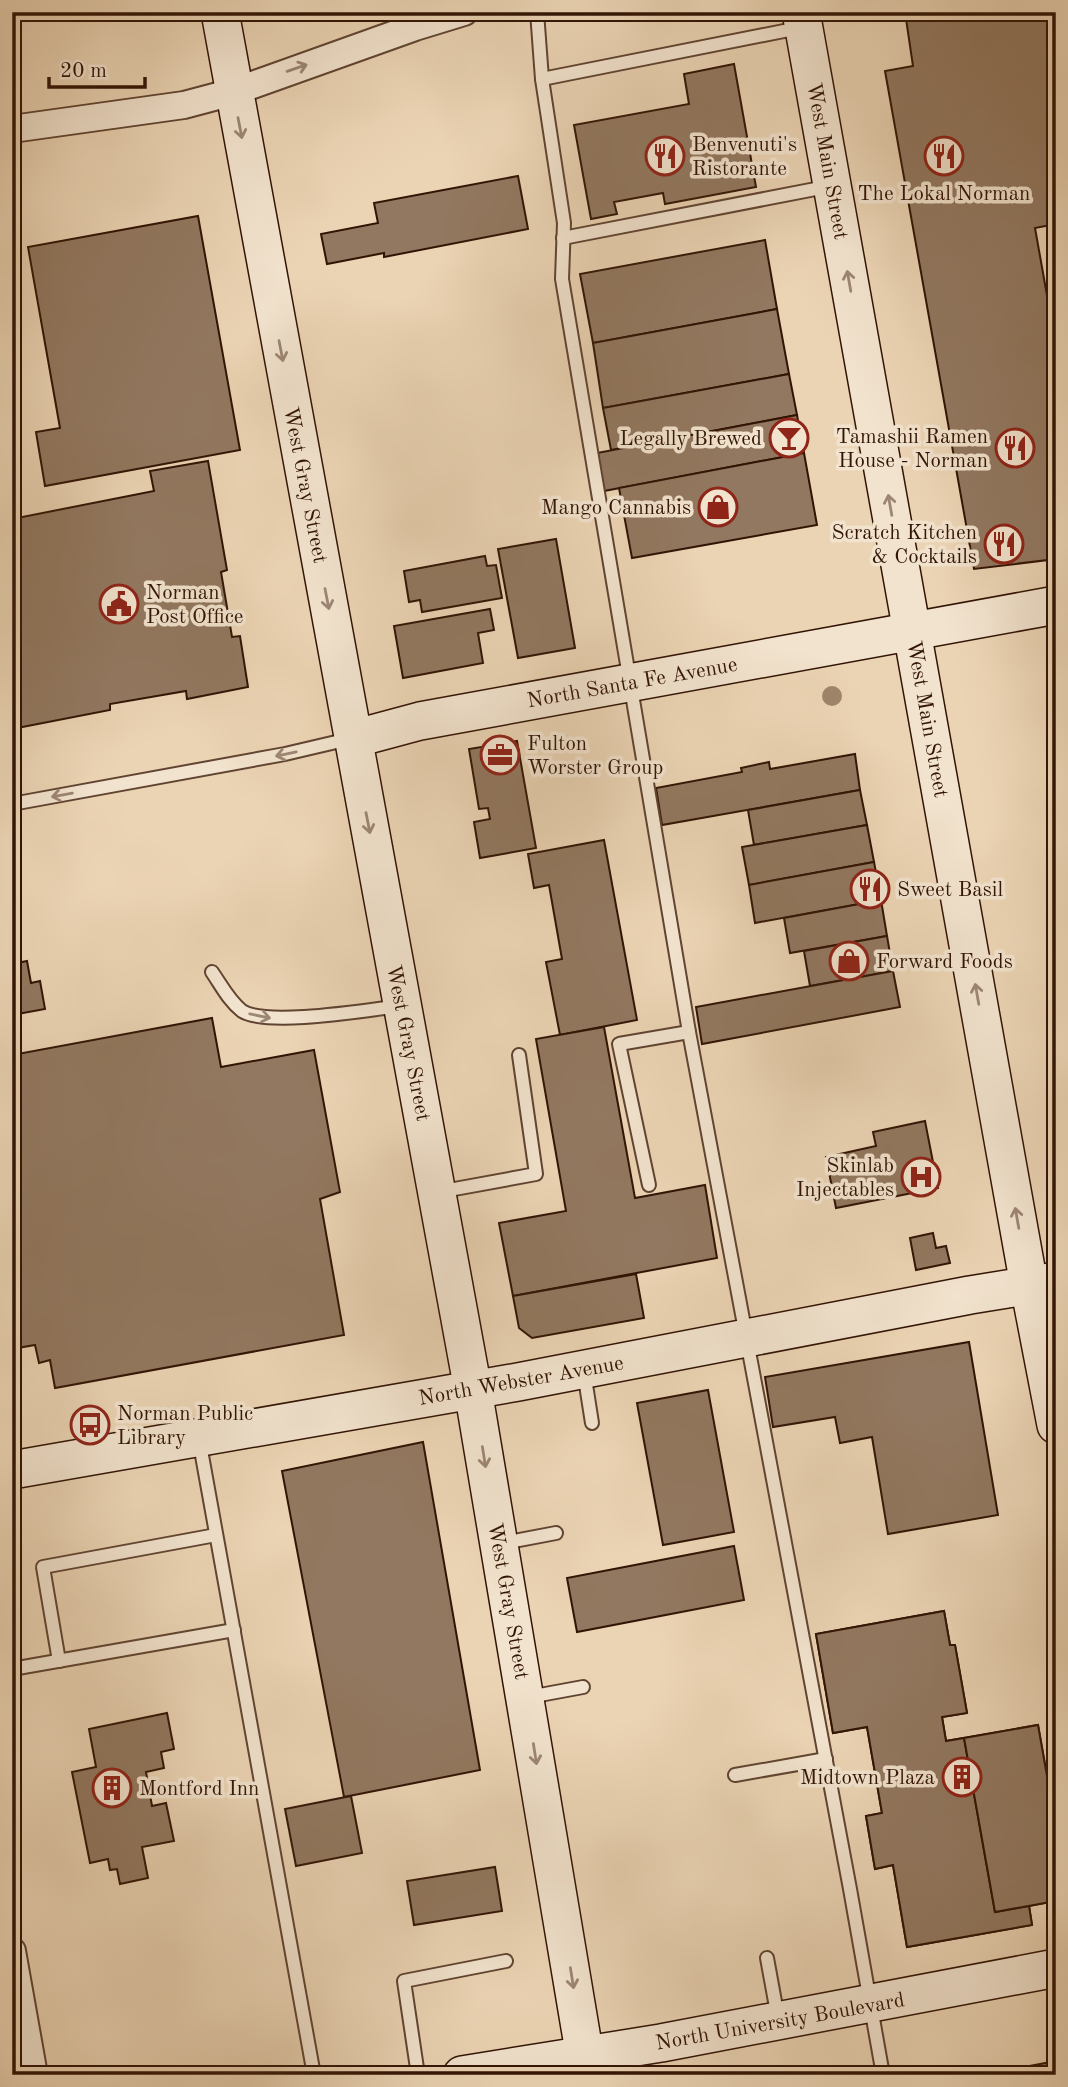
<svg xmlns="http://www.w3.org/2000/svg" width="1068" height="2087" font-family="'Old Standard TT',serif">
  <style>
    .building { fill: #927860; stroke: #321405; stroke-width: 2 }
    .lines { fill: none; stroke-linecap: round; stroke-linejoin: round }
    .lane-casing { stroke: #604431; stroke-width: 16 }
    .street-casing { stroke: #604431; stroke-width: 30 }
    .secondary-casing { stroke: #321405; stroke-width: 40 }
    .lane { stroke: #f2e3ce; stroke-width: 12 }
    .street { stroke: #f2e3ce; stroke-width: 26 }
    .secondary { stroke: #f2e3ce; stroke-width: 37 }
    .tree { fill: #9f856b }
    .oneway { stroke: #9c8674 }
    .labels { text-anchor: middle; stroke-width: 7; stroke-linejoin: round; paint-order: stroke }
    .poi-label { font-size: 21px; fill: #321405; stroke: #f2e3ce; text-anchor: start }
    .street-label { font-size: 21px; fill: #321405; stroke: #f2e3ce }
  </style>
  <rect width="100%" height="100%" fill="#ebd4b4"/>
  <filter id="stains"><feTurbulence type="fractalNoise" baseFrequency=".00286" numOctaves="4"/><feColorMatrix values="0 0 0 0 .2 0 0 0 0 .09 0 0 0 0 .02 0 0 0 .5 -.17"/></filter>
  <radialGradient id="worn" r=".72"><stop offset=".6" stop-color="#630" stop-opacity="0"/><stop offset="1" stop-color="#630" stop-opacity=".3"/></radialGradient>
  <g class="building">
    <path d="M905,12H1056V224L1035,228L1048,301L1056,299V559L974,569L885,71L913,66Z"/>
    <path d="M734,64L756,187L665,204L663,193L614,202L617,214L591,219L574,125L689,104L684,74Z"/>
    <path d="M518,176L528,229L384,257V253L327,264L321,234L378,223L374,203Z"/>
    <path d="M198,216L240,450L45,486L36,432L60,428L28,247Z"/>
    <path d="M765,240L777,309L593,343L580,274Z"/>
    <path d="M777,309L789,374L603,408L593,343Z"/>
    <path d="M789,374L797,415L611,450L603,408Z"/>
    <path d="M797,415L804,453L604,491L597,453Z"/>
    <path d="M804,453L817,525L632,558L619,488Z"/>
    <path d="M208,461L227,570L221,572L232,637L240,636L248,687L187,699L186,691L110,704V710L12,729V519L154,491L150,471Z"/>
    <path d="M556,539L575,648L518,658L498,549Z"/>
    <path d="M485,556L487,566L496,565L502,598L422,612L420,600L409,602L404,571Z"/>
    <path d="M490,609L494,630L478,633L483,663L403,678L394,626Z"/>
    <path d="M517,741L536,848L480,858L474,822L490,819L488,808L479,809L469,749Z"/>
    <path d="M855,754L860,790L662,825L656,788L742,772L741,768L769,762L770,769Z"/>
    <path d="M860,790L867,825L754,845L748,810Z"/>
    <path d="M867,825L874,862L749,885L742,847Z"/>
    <path d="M604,840L637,1020L560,1035L546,962L562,959L549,885L534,888L528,854Z"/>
    <path d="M874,862L881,900L755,923L749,885Z"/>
    <path d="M881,900L887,936L790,953L784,918Z"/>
    <path d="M887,936L893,971L810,986L804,951Z"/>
    <path d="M27,961L31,983L40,981L45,1009L12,1015V964Z"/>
    <path d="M893,971L900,1007L702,1044L696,1007Z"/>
    <path d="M212,1018L221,1067L314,1050L340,1192L320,1199L344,1335L55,1388L50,1360L39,1363L35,1345L12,1349V1055Z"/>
    <path d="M604,1027L635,1198L705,1185L717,1258L513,1296L499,1223L566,1211L536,1039Z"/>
    <path d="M925,1121L938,1188L836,1208L826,1157L876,1146L873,1132Z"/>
    <path d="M933,1233L936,1248L946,1246L950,1263L916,1270L910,1238Z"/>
    <path d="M636,1274L644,1318L532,1338L519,1328L513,1296Z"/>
    <path d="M969,1342L998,1515L888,1534L872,1437L840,1443L835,1417L773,1427L765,1377Z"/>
    <path d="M708,1390L734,1532L663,1545L637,1403Z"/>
    <path d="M423,1442L480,1770L344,1797L282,1471Z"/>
    <path d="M734,1546L744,1600L577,1632L567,1578Z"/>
    <path d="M944,1611L950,1645H955L967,1713L942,1717L946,1741L1038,1725L1056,1827V1901L1029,1906L1032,1925L907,1947L893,1865L875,1869L866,1816L882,1813L867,1727L833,1733L816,1634Z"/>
    <path d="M944,1611L950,1645H955L967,1713L942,1717L946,1741L964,1738L995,1912L1029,1906L1032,1925L907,1947L893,1865L875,1869L866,1816L882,1813L867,1727L833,1733L816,1634Z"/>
    <path d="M167,1713L174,1749L161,1752L164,1768L146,1772L152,1806L166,1803L174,1841L142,1847L148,1878L120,1884L117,1869L110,1870L108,1859L90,1863L72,1772L96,1767L89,1729Z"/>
    <path d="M1038,1725L1056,1827V1901L995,1912L964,1738Z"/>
    <path d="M351,1796L362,1853L296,1866L285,1809Z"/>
    <path d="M495,1867L502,1911L414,1925L407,1881Z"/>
    <path d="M1056,2061V2075H981Z"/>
  </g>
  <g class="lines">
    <defs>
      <g id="lane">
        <path d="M537,12L542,79L564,223L562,279L689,1032L850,1889L883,2075"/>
        <path d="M542,79L799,28"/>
        <path d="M563,238L831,186"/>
        <path d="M12,804L285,754L349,739"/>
        <path d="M212,972C221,985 229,1001 242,1011C267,1027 367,1010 400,1006"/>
        <path d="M649,1185L619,1044L689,1032"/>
        <path d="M438,1192L536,1174L519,1055"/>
        <path d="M584,1372L592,1423"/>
        <path d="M199,1439L314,2075"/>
        <path d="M503,1543L556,1533"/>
        <path d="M59,1661L43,1567L216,1535"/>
        <path d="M12,1669L234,1630"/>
        <path d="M529,1697L583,1687"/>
        <path d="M735,1775L826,1759"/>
        <path d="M767,1958L778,2018"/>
        <path d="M418,2075L404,1981L506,1961"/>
      </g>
      <g id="street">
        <path d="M12,129L184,105L233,92L415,27L464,12"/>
        <path d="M12,1951L34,2075"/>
      </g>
      <g id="secondary">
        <path d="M220,12L473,1390L588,2075"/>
        <path d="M801,12L1029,1285L1056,1425"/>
        <path d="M353,739L420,721L1056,605"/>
        <path d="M12,1470L518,1382L970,1295L1056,1281"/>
        <path d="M462,2075L661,2043L1056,1968"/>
      </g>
    </defs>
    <use href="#lane" class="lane-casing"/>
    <use href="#street" class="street-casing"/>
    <use href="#secondary" class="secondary-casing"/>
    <use href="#lane" class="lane"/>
    <use href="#street" class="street"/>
    <use href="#secondary" class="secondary"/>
  </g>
  <circle class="tree" cx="832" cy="696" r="10"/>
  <defs><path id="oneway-shaft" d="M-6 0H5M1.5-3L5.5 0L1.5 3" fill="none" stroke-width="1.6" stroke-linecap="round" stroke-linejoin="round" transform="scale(1.75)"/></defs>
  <g class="oneway">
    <use href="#oneway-shaft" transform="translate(297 68) rotate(-19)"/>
    <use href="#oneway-shaft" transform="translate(240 128) rotate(79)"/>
    <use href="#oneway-shaft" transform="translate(849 281) rotate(-100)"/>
    <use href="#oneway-shaft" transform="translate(281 351) rotate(79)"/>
    <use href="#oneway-shaft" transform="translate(890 505) rotate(-100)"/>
    <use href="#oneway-shaft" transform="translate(327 599) rotate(79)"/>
    <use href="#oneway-shaft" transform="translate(286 754) rotate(168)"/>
    <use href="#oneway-shaft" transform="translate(62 795) rotate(170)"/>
    <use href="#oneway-shaft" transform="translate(368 823) rotate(79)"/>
    <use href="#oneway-shaft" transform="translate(977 994) rotate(-100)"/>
    <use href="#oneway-shaft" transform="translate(260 1016) rotate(12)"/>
    <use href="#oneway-shaft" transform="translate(1017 1218) rotate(-100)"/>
    <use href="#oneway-shaft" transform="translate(484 1457) rotate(81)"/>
    <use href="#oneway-shaft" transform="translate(535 1754) rotate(81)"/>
    <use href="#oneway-shaft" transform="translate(572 1978) rotate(81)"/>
  </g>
  <defs>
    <symbol id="restaurant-ring" viewBox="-11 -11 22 22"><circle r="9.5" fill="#f2e3ce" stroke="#8f2418" stroke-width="1.5"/><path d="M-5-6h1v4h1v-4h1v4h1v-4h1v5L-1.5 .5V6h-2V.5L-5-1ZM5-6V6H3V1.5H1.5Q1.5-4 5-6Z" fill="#8f2418"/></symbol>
    <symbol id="bar-ring" viewBox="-11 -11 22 22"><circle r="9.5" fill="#f2e3ce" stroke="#8f2418" stroke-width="1.5"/><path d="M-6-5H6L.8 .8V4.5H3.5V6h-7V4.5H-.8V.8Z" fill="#8f2418"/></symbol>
    <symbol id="shop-ring" viewBox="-11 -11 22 22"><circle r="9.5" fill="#f2e3ce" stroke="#8f2418" stroke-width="1.5"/><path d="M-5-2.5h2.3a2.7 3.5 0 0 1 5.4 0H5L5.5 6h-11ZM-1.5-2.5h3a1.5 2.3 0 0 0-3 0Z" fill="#8f2418"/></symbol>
    <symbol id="civic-ring" viewBox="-11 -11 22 22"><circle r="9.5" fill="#f2e3ce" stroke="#8f2418" stroke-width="1.5"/><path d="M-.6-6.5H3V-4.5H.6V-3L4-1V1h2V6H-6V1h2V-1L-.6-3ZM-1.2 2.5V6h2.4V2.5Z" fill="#8f2418"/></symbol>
    <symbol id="office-ring" viewBox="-11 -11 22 22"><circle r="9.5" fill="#f2e3ce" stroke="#8f2418" stroke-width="1.5"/><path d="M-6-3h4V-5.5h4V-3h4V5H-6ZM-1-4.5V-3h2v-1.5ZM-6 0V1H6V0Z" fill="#8f2418"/></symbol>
    <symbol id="hospital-ring" viewBox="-11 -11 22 22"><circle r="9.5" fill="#f2e3ce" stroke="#8f2418" stroke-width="1.5"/><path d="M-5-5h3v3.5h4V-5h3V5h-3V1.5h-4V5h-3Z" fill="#8f2418"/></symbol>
    <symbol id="bus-ring" viewBox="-11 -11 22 22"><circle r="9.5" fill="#f2e3ce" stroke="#8f2418" stroke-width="1.5"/><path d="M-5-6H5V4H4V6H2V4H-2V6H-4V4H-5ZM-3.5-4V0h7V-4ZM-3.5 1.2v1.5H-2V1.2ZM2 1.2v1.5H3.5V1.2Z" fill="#8f2418"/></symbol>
    <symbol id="building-ring" viewBox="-11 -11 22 22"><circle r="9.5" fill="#f2e3ce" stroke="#8f2418" stroke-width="1.5"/><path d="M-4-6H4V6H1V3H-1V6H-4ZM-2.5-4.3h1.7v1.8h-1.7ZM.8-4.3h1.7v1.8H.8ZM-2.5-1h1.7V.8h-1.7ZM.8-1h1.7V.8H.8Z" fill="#8f2418"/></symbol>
  </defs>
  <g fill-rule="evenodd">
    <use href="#restaurant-ring" x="643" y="134" width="44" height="44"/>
    <use href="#restaurant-ring" x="922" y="134" width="44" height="44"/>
    <use href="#bar-ring" x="767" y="416" width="44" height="44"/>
    <use href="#restaurant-ring" x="993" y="426" width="44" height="44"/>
    <use href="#shop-ring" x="696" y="485" width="44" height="44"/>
    <use href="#restaurant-ring" x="982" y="522" width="44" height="44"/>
    <use href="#civic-ring" x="97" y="582" width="44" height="44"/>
    <use href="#office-ring" x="478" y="733" width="44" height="44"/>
    <use href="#restaurant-ring" x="848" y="867" width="44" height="44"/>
    <use href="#shop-ring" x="827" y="939" width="44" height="44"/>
    <use href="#hospital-ring" x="899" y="1155" width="44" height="44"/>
    <use href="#bus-ring" x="68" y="1403" width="44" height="44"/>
    <use href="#building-ring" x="940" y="1755" width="44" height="44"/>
    <use href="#building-ring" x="90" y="1766" width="44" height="44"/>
  </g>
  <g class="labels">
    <g class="poi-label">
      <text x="692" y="151">Benvenuti's<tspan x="692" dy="24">Ristorante</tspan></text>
      <text x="944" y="200" text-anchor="middle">The Lokal Norman</text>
      <text x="988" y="443" text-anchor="end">Tamashii Ramen<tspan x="988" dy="24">House - Norman</tspan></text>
      <text x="762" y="445" text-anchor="end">Legally Brewed</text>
      <text x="691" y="514" text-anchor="end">Mango Cannabis</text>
      <text x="977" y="539" text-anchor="end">Scratch Kitchen<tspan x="977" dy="24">&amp; Cocktails</tspan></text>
      <text x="146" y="599">Norman<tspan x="146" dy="24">Post Office</tspan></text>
      <text x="527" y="750">Fulton<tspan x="527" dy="24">Worster Group</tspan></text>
      <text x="897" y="896">Sweet Basil</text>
      <text x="876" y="968">Forward Foods</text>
      <text x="894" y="1172" text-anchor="end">Skinlab<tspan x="894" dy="24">Injectables</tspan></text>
      <text x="117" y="1420">Norman Public<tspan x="117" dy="24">Library</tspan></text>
      <text x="935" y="1784" text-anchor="end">Midtown Plaza</text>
      <text x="139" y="1795">Montford Inn</text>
    </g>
    <g class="street-label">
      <text transform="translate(828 161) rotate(80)" y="7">West Main Street</text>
      <text transform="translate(306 485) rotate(79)" y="7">West Gray Street</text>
      <text transform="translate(632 682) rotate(-10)" y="7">North Santa Fe Avenue</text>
      <text transform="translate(928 719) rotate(80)" y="7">West Main Street</text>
      <text transform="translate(409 1043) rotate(79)" y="7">West Gray Street</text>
      <text transform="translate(521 1380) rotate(-10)" y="7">North Webster Avenue</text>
      <text transform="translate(509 1601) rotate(80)" y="7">West Gray Street</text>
      <text transform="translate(780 2021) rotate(-10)" y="7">North University Boulevard</text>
    </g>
  </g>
  <rect width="1068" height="2087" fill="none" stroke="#ebd4b4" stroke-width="42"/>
  <rect x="14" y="14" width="1040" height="2059" fill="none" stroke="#321405" stroke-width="3.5"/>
  <rect x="21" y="21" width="1026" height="2045" fill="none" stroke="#321405" stroke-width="2"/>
  <path d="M49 77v10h96v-10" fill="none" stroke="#321405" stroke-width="3.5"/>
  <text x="60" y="77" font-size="21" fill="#321405" stroke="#f2e3ce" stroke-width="5" paint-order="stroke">20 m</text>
  <rect width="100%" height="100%" filter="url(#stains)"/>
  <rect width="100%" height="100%" fill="url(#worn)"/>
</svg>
